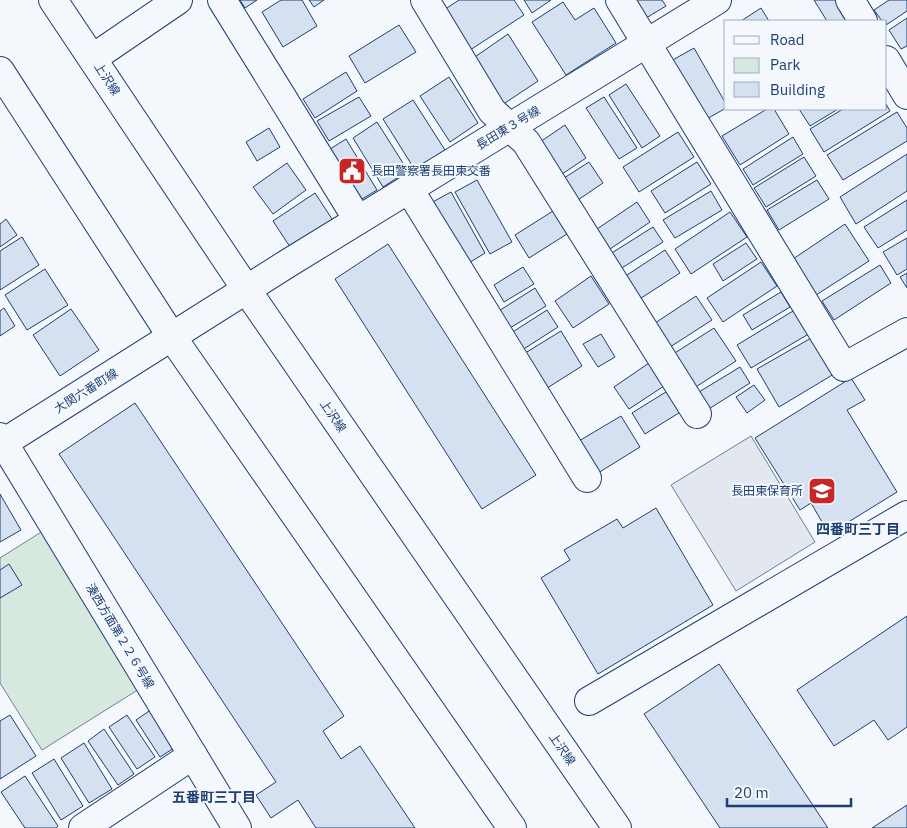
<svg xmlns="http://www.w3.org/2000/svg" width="907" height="828" font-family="'IBM Plex Sans','Noto Sans JP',sans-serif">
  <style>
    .green { fill: #d7e8df; stroke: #687fa3 }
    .parking { fill: #e3e8f0; stroke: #687fa3 }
    .building { fill: #d5e0f0; stroke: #1d3f73 }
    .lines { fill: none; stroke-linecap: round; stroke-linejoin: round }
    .minor-casing { stroke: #1d3f73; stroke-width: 30 }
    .major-casing { stroke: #1d3f73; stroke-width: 30 }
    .minor { stroke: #f4f7fb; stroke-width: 28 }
    .major { stroke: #f4f7fb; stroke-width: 28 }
    .labels { text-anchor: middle; stroke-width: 4; stroke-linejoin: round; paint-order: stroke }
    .street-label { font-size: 12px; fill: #1d3f73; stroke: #f4f7fb }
    .poi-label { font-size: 12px; fill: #1d3f73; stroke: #f4f7fb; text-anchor: start }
    .neighbourhood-label { font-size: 14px; font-weight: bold; fill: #1d3f73; stroke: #f4f7fb }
  </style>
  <rect width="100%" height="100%" fill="#f4f7fb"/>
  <path class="green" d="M46,529L144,686L42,750L0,683V558Z"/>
  <path class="parking" d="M751,436L815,542L736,591L671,485Z"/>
  <g class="building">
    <path d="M240,0H257L245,8Z"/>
    <path d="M281,0H302L317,26L283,47L262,12Z"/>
    <path d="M309,0H324L314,7Z"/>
    <path d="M459,0H514L524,15L467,52L441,12Z"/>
    <path d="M524,0H551L532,13Z"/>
    <path d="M636,0H662L666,6L646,18Z"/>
    <path d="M814,0H844L848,21H827Z"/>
    <path d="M889,0H907V11L886,25V21H882L874,10Z"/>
    <path d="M563,2L575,20L594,8L616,43L566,75L532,22Z"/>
    <path d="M761,8L769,21H741Z"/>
    <path d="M907,18V46L901,49L889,30Z"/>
    <path d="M399,25L416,52L365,83L349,56Z"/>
    <path d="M508,34L538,81L502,105L472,59Z"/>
    <path d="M694,48L726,104V108L705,120L671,61Z"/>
    <path d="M346,72L357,91L315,118L303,99Z"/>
    <path d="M449,77L478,123L450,142L420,96Z"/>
    <path d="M626,84L660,136L642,148L609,95Z"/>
    <path d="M359,97L371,116L329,141L317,121Z"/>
    <path d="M604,97L637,148L619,159L586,108Z"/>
    <path d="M413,100L445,150L415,170L383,119Z"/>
    <path d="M886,104L890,111L824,152L810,129L843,109H886Z"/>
    <path d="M767,109H774L789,134L740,165L722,136Z"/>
    <path d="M799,109H838L810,126Z"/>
    <path d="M897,112L907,128V141L843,180L827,155Z"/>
    <path d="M377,122L408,171L383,187L353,138Z"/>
    <path d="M565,125L586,158L562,174L540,142Z"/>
    <path d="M269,128L280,147L257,161L246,142Z"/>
    <path d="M678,132L694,157L639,192L623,167Z"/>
    <path d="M793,137L803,154L753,185L743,169Z"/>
    <path d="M346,139L377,190L357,202L327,151Z"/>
    <path d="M907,154V191L856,224L840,197Z"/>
    <path d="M804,157L816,176L766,207L754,188Z"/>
    <path d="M589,162L603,183L575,202L561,180Z"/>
    <path d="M697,162L711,184L665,213L651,191Z"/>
    <path d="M287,163L306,190L273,214L253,187Z"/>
    <path d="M477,180L512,242L490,254L455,192Z"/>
    <path d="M817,180L829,199L779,230L767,210Z"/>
    <path d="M711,191L722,210L675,238L663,220Z"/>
    <path d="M451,192L485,253L464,266L429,204Z"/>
    <path d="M315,193L334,222L292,250L273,221Z"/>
    <path d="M907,200V230L878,248L864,227Z"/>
    <path d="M637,202L650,222L607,251L594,231Z"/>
    <path d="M553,211L567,234L529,258L515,235Z"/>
    <path d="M730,212L747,237L691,274L675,249Z"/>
    <path d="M6,219L17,235L0,247V224Z"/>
    <path d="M845,224L869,261L816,295L793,259Z"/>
    <path d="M653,227L663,242L617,271L607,256Z"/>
    <path d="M22,237L39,265L0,290V251Z"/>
    <path d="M907,238V269L897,275L883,252Z"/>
    <path d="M746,243L757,259L723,281L713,264Z"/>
    <path d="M388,244L536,475L482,509L335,279Z"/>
    <path d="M665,250L680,273L635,302L621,279Z"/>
    <path d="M761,262L777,286L723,322L707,298Z"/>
    <path d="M880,265L891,283L834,320L822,301Z"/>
    <path d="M523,267L534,284L504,302L494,285Z"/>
    <path d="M45,269L68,305L27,330L5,295Z"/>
    <path d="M907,273V288L900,277Z"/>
    <path d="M591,276L609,304L573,328L555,301Z"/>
    <path d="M535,288L546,306L505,331L494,314Z"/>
    <path d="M781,292L790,307L752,330L743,315Z"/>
    <path d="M696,296L712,320L667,349L652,325Z"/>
    <path d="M4,308L15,326L0,336V311Z"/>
    <path d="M798,308L812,332L751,368L737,345Z"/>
    <path d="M71,309L99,350L60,376L33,335Z"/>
    <path d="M547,310L558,327L519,352L508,335Z"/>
    <path d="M714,328L736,361L691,390L670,356Z"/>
    <path d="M561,331L582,366L544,390L522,355Z"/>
    <path d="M601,334L615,357L598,367L583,344Z"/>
    <path d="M813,337L834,374L779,407L757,369Z"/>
    <path d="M649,363L664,386L629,409L614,387Z"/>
    <path d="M740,367L750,383L704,412L694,395Z"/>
    <path d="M851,378L865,400L847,410L897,492L829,534L811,503L800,510L755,438Z"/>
    <path d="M754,385L765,400L747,413L736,397Z"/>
    <path d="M669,390L682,411L645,434L632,413Z"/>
    <path d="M135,403L344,716L323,731L341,759L360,746L415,828H316L298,800L271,818L256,795L276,782L59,454Z"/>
    <path d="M621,416L640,447L598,473L579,441Z"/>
    <path d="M0,494L21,530L0,542Z"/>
    <path d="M656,508L713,605L598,674L541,578L570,560L564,550L617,519L623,528Z"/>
    <path d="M9,564L22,585L0,598V570Z"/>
    <path d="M907,616V727L888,740L874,720L834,746L797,690Z"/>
    <path d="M719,664L828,828H720L644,714Z"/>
    <path d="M155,707L180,744L160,757L136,720Z"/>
    <path d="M10,715L36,756L0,779V721Z"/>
    <path d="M127,715L155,757L137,769L109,727Z"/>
    <path d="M104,729L134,774L118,785L88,741Z"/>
    <path d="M84,743L112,789L89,803L61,758Z"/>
    <path d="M54,759L83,806L61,820L32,773Z"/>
    <path d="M25,776L58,826L56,828H25L1,792Z"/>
    <path d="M907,805V828H872Z"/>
  </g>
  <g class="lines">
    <defs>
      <g id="minor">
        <path d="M222,0L358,220"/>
        <path d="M425,0L492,111L526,142L697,414"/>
        <path d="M620,0L844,367L907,332"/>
        <path d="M850,0L863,21"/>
        <path d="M93,58L178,0"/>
        <path d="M886,60L907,95"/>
        <path d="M409,189L587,478"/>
        <path d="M0,437L237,828"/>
        <path d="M0,445L290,262L717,0"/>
        <path d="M589,701L907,515"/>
        <path d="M83,828L193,755"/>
      </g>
      <g id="major">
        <path d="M53,0L246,289L617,828"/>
        <path d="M0,71L172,337L512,828"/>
      </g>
    </defs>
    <use href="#minor" class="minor-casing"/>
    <use href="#major" class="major-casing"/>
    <use href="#minor" class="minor"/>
    <use href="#major" class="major"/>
  </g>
  <defs>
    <symbol id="civic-square" viewBox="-11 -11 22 22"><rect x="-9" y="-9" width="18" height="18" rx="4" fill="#c62828" stroke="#f4f7fb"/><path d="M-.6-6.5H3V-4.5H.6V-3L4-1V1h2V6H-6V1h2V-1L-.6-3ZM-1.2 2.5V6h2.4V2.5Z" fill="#fff"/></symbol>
    <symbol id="school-square" viewBox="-11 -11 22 22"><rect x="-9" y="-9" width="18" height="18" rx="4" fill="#c62828" stroke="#f4f7fb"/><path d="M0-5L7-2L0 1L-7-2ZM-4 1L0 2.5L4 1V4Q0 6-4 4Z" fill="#fff"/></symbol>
  </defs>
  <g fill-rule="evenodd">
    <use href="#civic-square" x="336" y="155" width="32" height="32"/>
    <use href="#school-square" x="806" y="475" width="32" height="32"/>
  </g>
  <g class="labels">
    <g class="street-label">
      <text transform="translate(107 79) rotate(57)" y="4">上沢線</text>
      <text transform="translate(508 128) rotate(-31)" y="4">長田東３号線</text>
      <text transform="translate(86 391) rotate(-32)" y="4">大関六番町線</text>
      <text transform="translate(333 416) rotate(56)" y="4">上沢線</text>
      <text transform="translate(120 636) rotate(59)" y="4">湊西方面第２２６号線</text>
      <text transform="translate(562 749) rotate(55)" y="4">上沢線</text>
    </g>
    <g class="poi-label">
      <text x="371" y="175">長田警察署長田東交番</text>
      <text x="803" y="495" text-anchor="end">長田東保育所</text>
    </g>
    <g class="neighbourhood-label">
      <text x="858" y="534">四番町三丁目</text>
      <text x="214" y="802">五番町三丁目</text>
    </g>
  </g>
  <rect x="724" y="20" width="162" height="90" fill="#f4f7fb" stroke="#9eadc5"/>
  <rect x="734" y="36" width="25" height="8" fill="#f4f7fb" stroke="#9eadc5"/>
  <text x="770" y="45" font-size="15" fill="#1d3f73">Road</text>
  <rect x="734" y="58" width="25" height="15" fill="#d7e8df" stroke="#9eadc5"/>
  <text x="770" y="70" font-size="15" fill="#1d3f73">Park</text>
  <rect x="734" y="82" width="25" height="15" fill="#d5e0f0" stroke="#9eadc5"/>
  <text x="770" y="95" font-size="15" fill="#1d3f73">Building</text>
  <path d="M727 798v8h124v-8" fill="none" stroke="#1d3f73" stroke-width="2.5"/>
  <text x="734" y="798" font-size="15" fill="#1d3f73" stroke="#f4f7fb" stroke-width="4" paint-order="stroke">20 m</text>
</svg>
